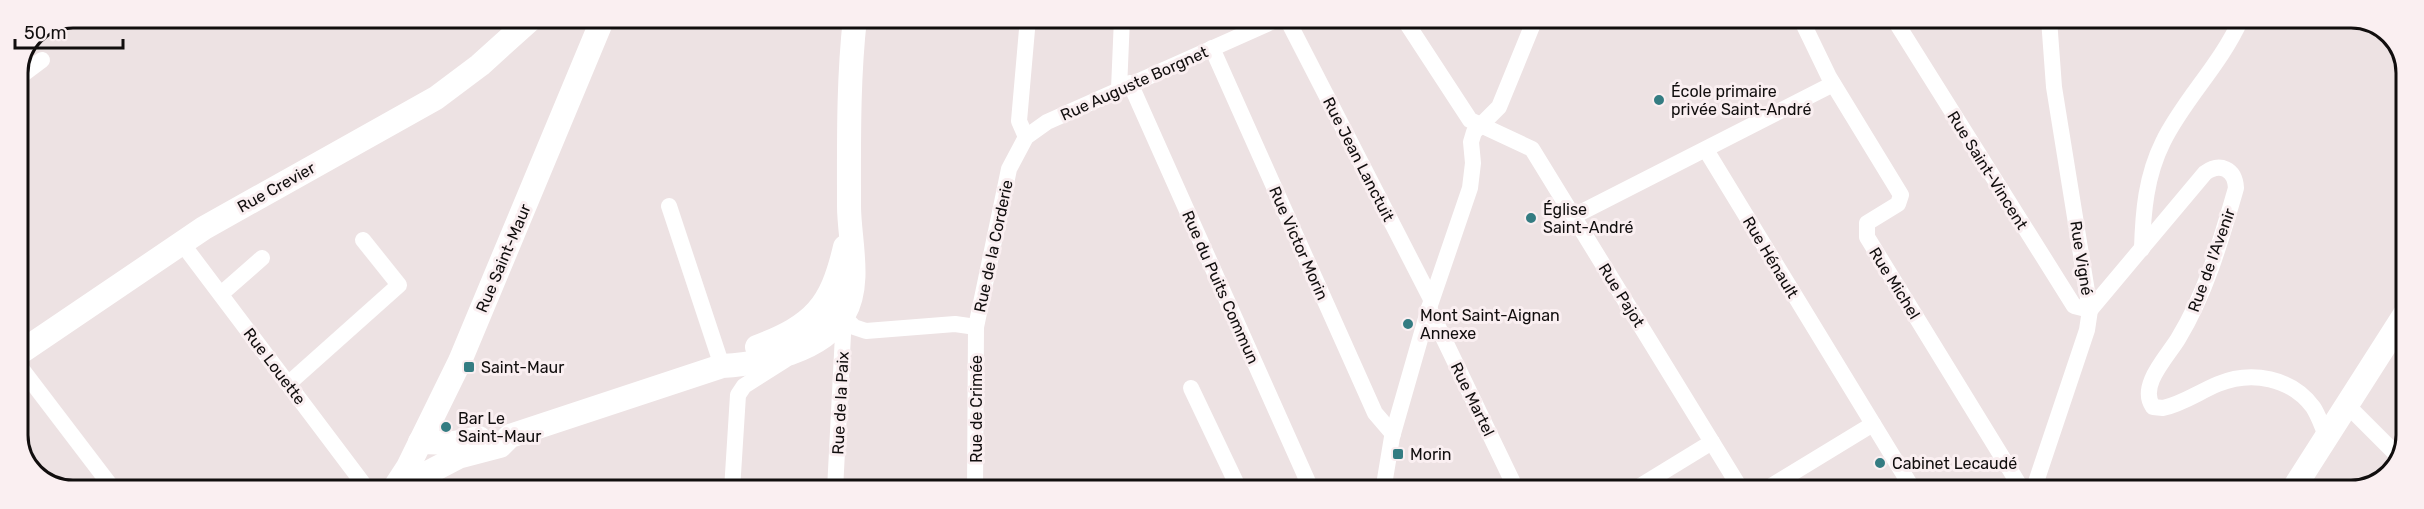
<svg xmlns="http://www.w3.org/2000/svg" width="2424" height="509" font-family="Rubik,sans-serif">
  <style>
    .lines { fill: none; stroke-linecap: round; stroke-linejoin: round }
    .street { stroke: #fff; stroke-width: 16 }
    .secondary { stroke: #fff; stroke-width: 24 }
    .poi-dot { fill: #347c82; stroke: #faeff1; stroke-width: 2 }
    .labels { text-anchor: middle; stroke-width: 6; stroke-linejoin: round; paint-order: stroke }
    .street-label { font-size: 16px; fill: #110e0e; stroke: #faeff1 }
    .poi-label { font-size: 16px; fill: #110e0e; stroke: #faeff1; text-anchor: start }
    .rim { fill: none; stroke: #110e0e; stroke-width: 3 }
  </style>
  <rect width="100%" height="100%" fill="#ede2e3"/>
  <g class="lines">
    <g class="street">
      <path d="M1287,19L1431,299"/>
      <path d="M1404,19L1470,120L1532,149L1742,491"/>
      <path d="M1801,19L1829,77L1901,195L1898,204L1867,223V237L2023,491"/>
      <path d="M1894,19L2074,306L2090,310L2205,173C2220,162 2235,169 2236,188C2221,240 2206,293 2178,339C2167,357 2138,386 2153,407L2163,408C2182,404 2199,392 2218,384C2252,370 2291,378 2313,407C2319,416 2322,427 2327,437"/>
      <path d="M1212,48L1375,413L1393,434"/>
      <path d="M18,78L42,60"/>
      <path d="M1130,83L1312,491"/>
      <path d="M1119,89L1122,18"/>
      <path d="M1026,137L1019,121L1028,18"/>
      <path d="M1706,150L1914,491"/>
      <path d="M669,206L722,366"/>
      <path d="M1574,216L1833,84"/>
      <path d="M181,242L368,490"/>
      <path d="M2142,249C2143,212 2146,176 2163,142C2184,99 2220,66 2241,19"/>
      <path d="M221,294L262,258"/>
      <path d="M1429,308L1517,491"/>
      <path d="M840,313L854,327L866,331L955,324L976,327"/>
      <path d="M18,364L114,490"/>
      <path d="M288,384L399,285L363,240"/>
      <path d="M1191,388L1240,491"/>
      <path d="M2347,405L2399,457"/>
      <path d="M732,490L738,395L744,386L785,360"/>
      <path d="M835,490L844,315"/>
      <path d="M975,490L976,327L1009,169L1026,137L1047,122L1278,19"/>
      <path d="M1356,491L1383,486"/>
      <path d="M1383,491L1392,437L1429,308L1470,188L1473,163L1471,142L1474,132L1499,107L1535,19"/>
      <path d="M1632,491L1712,442"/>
      <path d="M1763,491L1873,424"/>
      <path d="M2033,491L2087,330L2090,310L2054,87L2049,19"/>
    </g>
    <g class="secondary">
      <path d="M757,347C814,325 831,307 845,247"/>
      <path d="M18,354L204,228L436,98L480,65L532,18"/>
      <path d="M420,442L454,443L479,438"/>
      <path d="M393,490L408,467L460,361L603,18"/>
      <path d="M395,490L458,457L500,446L510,436L722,366C762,364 823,351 844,314C862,283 849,239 849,206C849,143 848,81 855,18"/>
      <path d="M2292,491L2405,314"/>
    </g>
  </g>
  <g class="poi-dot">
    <circle cx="1659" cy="100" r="6"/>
    <circle cx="1531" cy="218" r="6"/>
    <circle cx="1408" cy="324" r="6"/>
    <rect x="463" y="361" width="12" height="12" rx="3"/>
    <circle cx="446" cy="427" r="6"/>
    <rect x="1392" y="448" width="12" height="12" rx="3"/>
    <circle cx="1880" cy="463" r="6"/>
  </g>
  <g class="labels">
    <g class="street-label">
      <text transform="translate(1134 83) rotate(-24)" y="6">Rue Auguste Borgnet</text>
      <text transform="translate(1359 159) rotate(63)" y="6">Rue Jean Lanctuit</text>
      <text transform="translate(1988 170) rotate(58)" y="6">Rue Saint-Vincent</text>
      <text transform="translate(276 187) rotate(-29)" y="6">Rue Crevier</text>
      <text transform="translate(1299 243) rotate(66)" y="6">Rue Victor Morin</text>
      <text transform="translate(993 246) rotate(-78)" y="6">Rue de la Corderie</text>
      <text transform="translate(1771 257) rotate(59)" y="6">Rue Hénault</text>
      <text transform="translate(503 258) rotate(-67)" y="6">Rue Saint-Maur</text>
      <text transform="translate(2082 258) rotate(81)" y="6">Rue Vigné</text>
      <text transform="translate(2211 260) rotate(-70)" y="6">Rue de l'Avenir</text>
      <text transform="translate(1895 283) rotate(58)" y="6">Rue Michel</text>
      <text transform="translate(1221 287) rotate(66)" y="6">Rue du Puits Commun</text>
      <text transform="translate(1622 295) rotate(58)" y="6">Rue Pajot</text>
      <text transform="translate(275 366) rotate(53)" y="6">Rue Louette</text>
      <text transform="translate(1473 399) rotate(64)" y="6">Rue Martel</text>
      <text transform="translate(840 403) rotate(-87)" y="6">Rue de la Paix</text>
      <text transform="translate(976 409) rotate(-90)" y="6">Rue de Crimée</text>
    </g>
    <g class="poi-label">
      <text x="1671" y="97">École primaire<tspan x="1671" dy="18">privée Saint-André</tspan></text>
      <text x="1543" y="215">Église<tspan x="1543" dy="18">Saint-André</tspan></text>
      <text x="1420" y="321">Mont Saint-Aignan<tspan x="1420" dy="18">Annexe</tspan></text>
      <text x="481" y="373">Saint-Maur</text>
      <text x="458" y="424">Bar Le<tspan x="458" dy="18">Saint-Maur</tspan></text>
      <text x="1410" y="460">Morin</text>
      <text x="1892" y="469">Cabinet Lecaudé</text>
    </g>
  </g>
  <path d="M0 0H2424V509H0ZM73 28H2351A45 45 0 0 1 2396 73V435A45 45 0 0 1 2351 480H73A45 45 0 0 1 28 435V73A45 45 0 0 1 73 28Z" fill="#faeff1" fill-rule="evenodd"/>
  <path class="rim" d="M73 28H2351A45 45 0 0 1 2396 73V435A45 45 0 0 1 2351 480H73A45 45 0 0 1 28 435V73A45 45 0 0 1 73 28Z"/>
  <path d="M15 39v9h108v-9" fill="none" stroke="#110e0e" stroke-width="3"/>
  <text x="24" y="39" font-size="18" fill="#110e0e" stroke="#faeff1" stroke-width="4.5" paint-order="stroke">50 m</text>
</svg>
